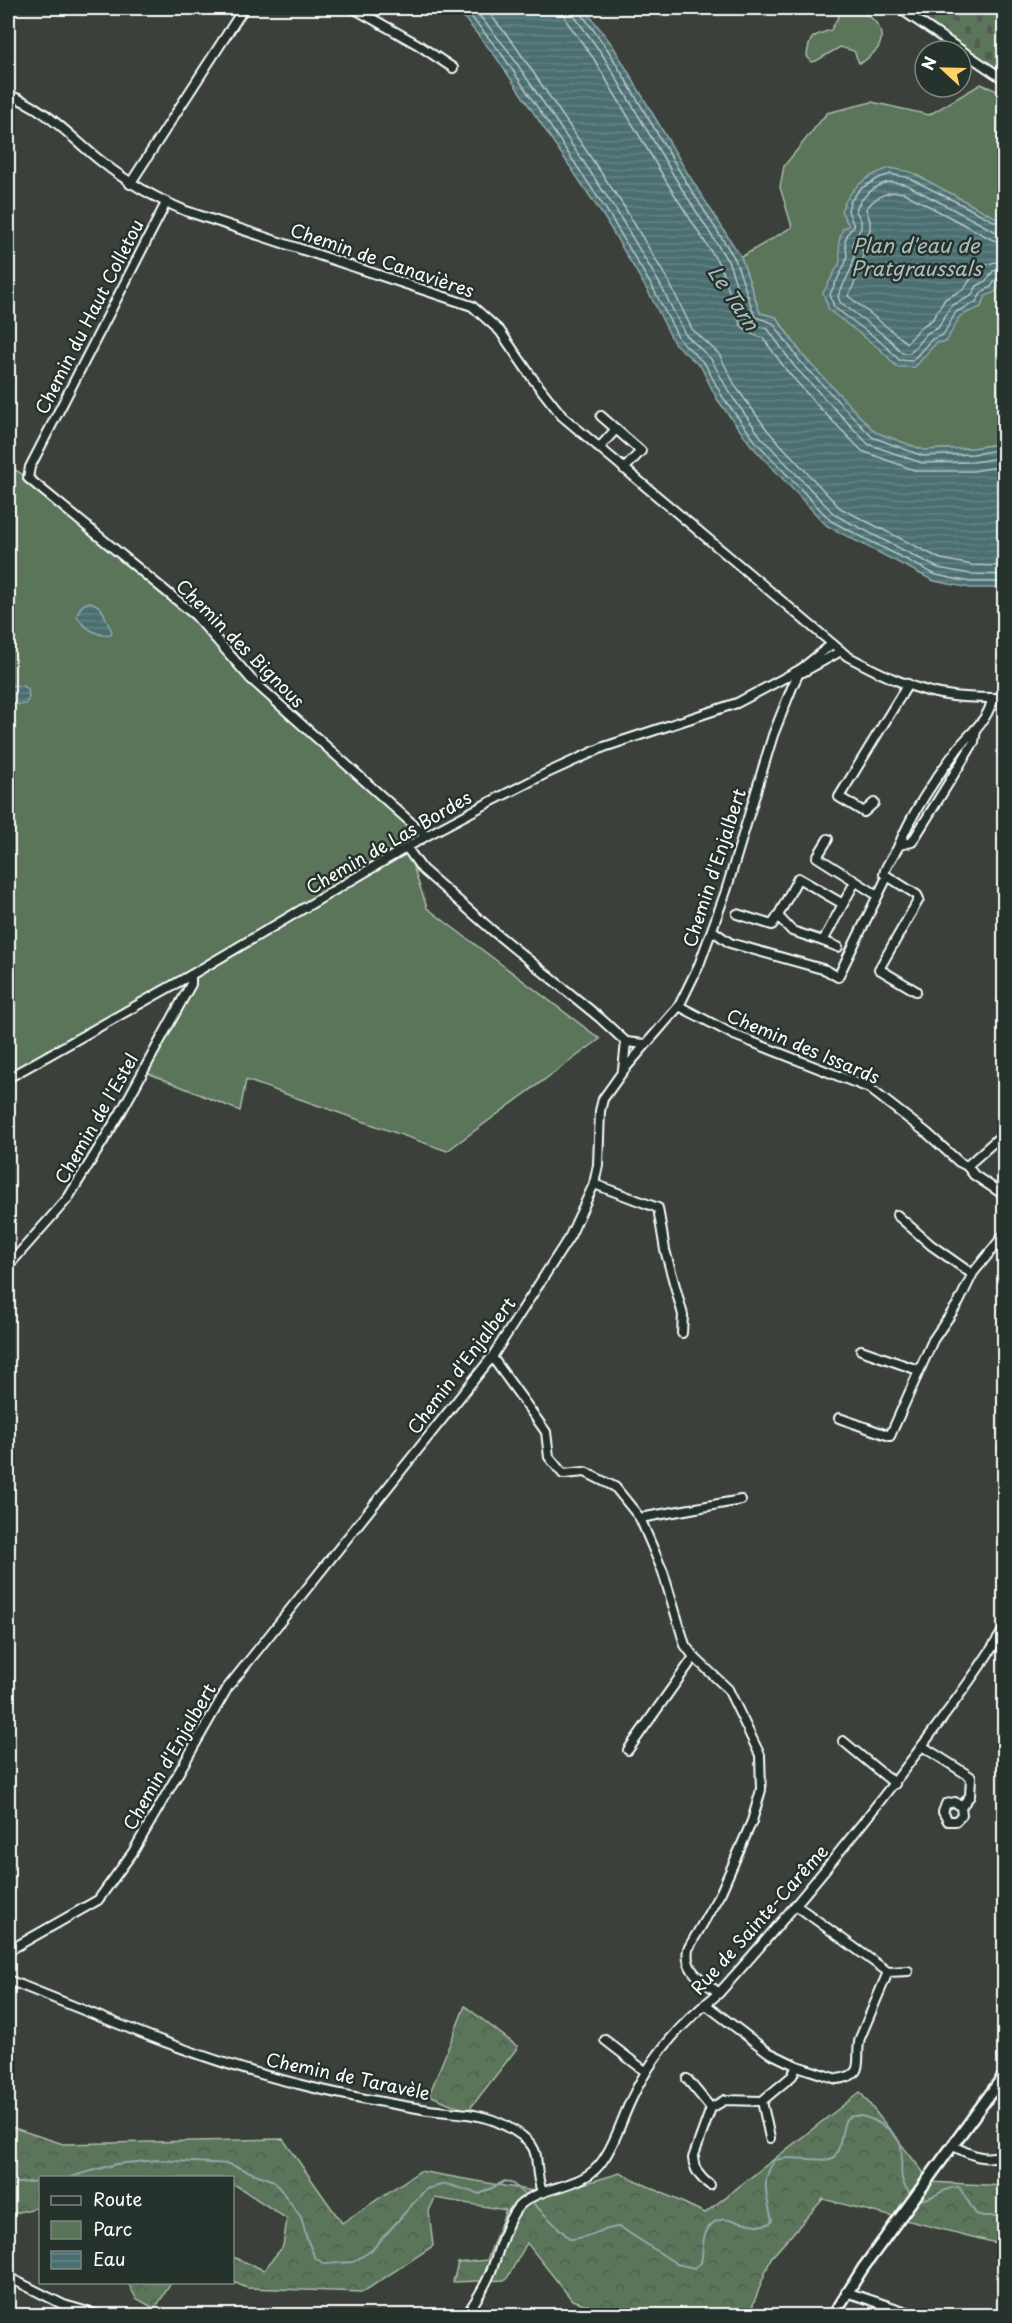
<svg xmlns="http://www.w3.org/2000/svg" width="1012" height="2323" font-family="'Playpen Sans',sans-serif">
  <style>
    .green { fill: #5a745a; stroke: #acbaac; stroke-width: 1.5 }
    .forest { fill: url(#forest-crowns); stroke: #acbaac; stroke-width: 1.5 }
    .cemetery { fill: url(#cemetery-stones); stroke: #acbaac; stroke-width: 1.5 }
    .water { fill: url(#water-rules); stroke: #93a8aa; stroke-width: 1.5 }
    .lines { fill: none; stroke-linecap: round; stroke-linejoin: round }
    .shore { stroke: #b7c5c6; stroke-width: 1.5 }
    .stream { stroke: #93a8aa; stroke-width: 2 }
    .minor-casing { stroke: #fff; stroke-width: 12 }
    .tertiary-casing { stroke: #fff; stroke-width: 14 }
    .minor { stroke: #26332d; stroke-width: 8 }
    .tertiary { stroke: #26332d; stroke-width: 9 }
    .labels { text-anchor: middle; stroke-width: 5; stroke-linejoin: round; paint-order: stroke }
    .street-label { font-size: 18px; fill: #fff; stroke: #26332d }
    .water-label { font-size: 20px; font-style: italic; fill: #aebebf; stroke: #26332d }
  </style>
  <defs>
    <pattern id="forest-crowns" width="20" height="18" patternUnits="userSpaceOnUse" patternTransform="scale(1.5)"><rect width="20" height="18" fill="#5a745a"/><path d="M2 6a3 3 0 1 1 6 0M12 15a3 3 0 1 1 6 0" fill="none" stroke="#525c52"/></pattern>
    <pattern id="cemetery-stones" width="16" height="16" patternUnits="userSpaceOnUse" patternTransform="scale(1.5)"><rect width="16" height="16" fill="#5a745a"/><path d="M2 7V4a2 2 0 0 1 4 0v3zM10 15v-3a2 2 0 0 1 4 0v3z" fill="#525c52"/></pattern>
    <pattern id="water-rules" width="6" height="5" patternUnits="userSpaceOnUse" patternTransform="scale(1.5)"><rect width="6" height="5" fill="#4b6e71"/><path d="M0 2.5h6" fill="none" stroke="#668486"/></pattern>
  </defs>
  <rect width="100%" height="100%" fill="#3b403a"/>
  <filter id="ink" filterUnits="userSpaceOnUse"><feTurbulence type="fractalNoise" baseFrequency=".0167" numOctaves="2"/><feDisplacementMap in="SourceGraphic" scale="12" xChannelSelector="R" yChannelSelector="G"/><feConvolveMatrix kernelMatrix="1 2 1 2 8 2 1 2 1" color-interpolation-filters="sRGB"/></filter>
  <g filter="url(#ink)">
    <g class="green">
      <path d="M843,8C862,5 891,27 878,48C874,53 868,58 863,62L859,63L854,51L840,47L816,61L811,62L807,56C809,36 812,36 831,30Z"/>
      <path d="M981,84L1004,94V443L973,448L923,450L874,432L804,357L776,317L760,313L741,257L792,227L780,187L784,166L827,113L872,102L929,115Z"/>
      <path d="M8,465L28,478L171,596L251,679L426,836L407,848L427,908L600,1039L447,1151L246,1080L240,1111L143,1071L191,976L8,1078Z"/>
    </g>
    <g class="forest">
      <path d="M465,2006L518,2047L468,2111L429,2095Z"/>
      <path d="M860,2092L931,2182L1004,2186V2245L823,2199L771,2258L749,2315H618L572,2300L527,2243L506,2280L453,2282L458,2263L487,2260L506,2210L435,2198L429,2211L433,2246L363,2292L247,2288L233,2282V2257L264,2270L283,2246L287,2219L237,2186L233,2185L232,2178H40V2207L15,2213L8,2211V2126L63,2144L283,2139L342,2223L420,2171L550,2194L620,2173L705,2213Z"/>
      <path d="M128,2283H171L155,2309L136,2298Z"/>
    </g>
    <path class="cemetery" d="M906,8H1004V75Z"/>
    <g class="water">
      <path d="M456,8H584L613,46L688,174L741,257L760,313L776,317L804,357L875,432L924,450L973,448L1004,443V588H970L934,581L827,526L751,445L717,399L701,367L674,343L649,293L604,217L496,57Z"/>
      <path d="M890,168L911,172L1004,222V282L1001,283L995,292L986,296L981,307L960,316L946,342L936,343L915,367H897L881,350L829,310L823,293L840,262L839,241L843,228L849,226L841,211C850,187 866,176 890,168Z"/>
      <path d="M90,602C108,608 102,617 112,631L110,635C99,637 81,626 77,616C79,608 82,604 90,602Z"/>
      <path d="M8,685L23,686L28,689L29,697L26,704L8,705Z"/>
    </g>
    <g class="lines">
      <g class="shore">
        <path d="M464,8L501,53L609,214L654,290L679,339L705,364L722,396L756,442L831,521L936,575L970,582H1004"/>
        <path d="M473,8L507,49L616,210L661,286L685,334L711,359L729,392L761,437L835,515L938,568L971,574L1004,575"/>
        <path d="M485,8L514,44L623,205L669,282L692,329L719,354L736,387L768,431L840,508L941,559L972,565L1004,566"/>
        <path d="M563,8L567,22L594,59L669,186L721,267L740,324L749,333L763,338L787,371L818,406L862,451L917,471H973L1004,466"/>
        <path d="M572,8L575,17L602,54L677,181L729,263L748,320L755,326L768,329L794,366L868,444L922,463L974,462L1004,457"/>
        <path d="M580,8L581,13L608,50L683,177L735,259L755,317L773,323L800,361L872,437L923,456L973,454L1004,449"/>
        <path d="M1004,226L909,178L891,174L879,178L860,189L850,202L848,211L854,226L848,233L845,241L847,256L845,264L830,294L834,307L885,345L899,360L912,361L932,339L943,335L956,312L976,302L982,292L991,287L996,279L1004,276"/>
        <path d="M1004,233L996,232L907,185C902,184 897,182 892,182C878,182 859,198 856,211L861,221V228L853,242L854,256L852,267L838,296L840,302L889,339L902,353H910L927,333L938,328L951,306L971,296L977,286L986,281L993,271L1004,269"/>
        <path d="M1004,242L993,240L904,193C888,190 876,196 866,209L870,221V230L862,244L863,256L861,270L848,296L907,343L921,327L932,320L945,299L964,289L970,280L988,264L1004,260"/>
      </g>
      <g class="stream">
        <path d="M67,2178L116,2164L157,2160L229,2164L274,2181L301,2217L307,2239L315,2258L325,2264L353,2262L371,2251L426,2189L446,2184L480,2194L505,2181L513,2184L570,2239C588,2239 603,2227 620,2227L677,2264L694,2268L701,2263C703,2254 702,2243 705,2235C716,2200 758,2237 772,2221C768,2201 759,2180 775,2160L785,2158L831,2160C842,2152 840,2131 846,2119C854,2113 864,2116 873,2120C926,2145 884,2169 912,2195"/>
        <path d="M8,2184L40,2181"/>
        <path d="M916,2199C929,2203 944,2186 959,2187L976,2214L983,2216H1004"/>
      </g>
      <defs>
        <g id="minor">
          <path d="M353,8L417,44L453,68"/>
          <path d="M689,8H695"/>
          <path d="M899,8L1002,78H1004"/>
          <path d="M8,95C46,107 71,138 102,162C128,183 155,198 186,211L472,306L500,331L533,379L562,416L847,656C879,673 916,692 953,696C970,698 987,698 1004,698"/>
          <path d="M130,184L244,8"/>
          <path d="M166,203L30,467L28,478L196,616L251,679L426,836"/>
          <path d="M601,416L641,451L624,469"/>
          <path d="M599,448L616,429"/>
          <path d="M803,672L841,651"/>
          <path d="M874,803L864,812L839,797L908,684"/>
          <path d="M828,839L817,857L877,895"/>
          <path d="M899,845L912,842L974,742L976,730"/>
          <path d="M407,848L422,869L493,931L600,1018L626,1042L645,1044"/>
          <path d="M843,904L798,878L778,916L792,931L823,941L855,882"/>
          <path d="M737,914L772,925L778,916"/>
          <path d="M713,931L730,943L826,970L838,977L887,877"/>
          <path d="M823,941L838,947"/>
          <path d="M916,991L879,969L919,899L917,895L884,874C886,863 895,855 899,845C912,812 935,779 956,751C968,734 990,720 992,698"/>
          <path d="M679,1006L734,1035L869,1088L927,1133L959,1162L967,1166"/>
          <path d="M623,1070L626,1042"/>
          <path d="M8,1078L191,975L426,836L488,803L547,773L604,747L737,703L801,669"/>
          <path d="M1004,1133L967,1166L974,1175L1004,1195"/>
          <path d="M594,1184L658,1208L665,1250L683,1315L682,1333"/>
          <path d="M897,1215L931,1245L972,1274"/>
          <path d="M8,1266L68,1198L121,1112L191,984V975"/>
          <path d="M861,1350L918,1370"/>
          <path d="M492,1357L546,1432L549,1457L563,1474L585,1472L615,1487L640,1518L663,1572L685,1645L694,1657L728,1689L760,1755L761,1790L752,1821L721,1892L688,1949C684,1972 703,1980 719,1993"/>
          <path d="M839,1418L890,1436L933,1340L959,1302L973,1273L1004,1235"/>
          <path d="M640,1518L741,1500"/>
          <path d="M843,1741L895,1784"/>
          <path d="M922,1746L971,1777L970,1796L961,1807"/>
          <path d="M628,1750L694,1657"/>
          <path d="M955,1802L961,1807L962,1815L956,1821H948L943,1812L946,1804Z"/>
          <path d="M797,1906L888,1972"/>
          <path d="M8,1951L98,1900L133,1852L228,1687L492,1357L570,1236L594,1184L598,1165L600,1111L603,1099L623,1071L679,1006L699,965L726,891L773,735L793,685L801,669L832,644"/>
          <path d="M8,1980C103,2017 198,2060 298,2084C339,2095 381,2102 422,2109C451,2114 480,2111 506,2126C549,2149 530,2157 542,2192"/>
          <path d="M705,2004L768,2052L797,2066L837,2079C868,2076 854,2058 860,2038L888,1972L908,1971"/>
          <path d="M605,2040L645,2071"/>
          <path d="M687,2079L711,2108"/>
          <path d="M762,2101L770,2138"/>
          <path d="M953,2146C971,2155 985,2162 1004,2154"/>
          <path d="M710,2185C700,2178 694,2170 693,2158L711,2108L725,2100L762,2101L792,2076L797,2066"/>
          <path d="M8,2277L64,2305L102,2316"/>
          <path d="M846,2292L919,2316"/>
          <path d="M466,2316C474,2303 483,2290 489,2276C498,2257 505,2219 520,2205C545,2183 584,2190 603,2160C616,2142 622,2118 632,2098C652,2055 682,2022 719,1993C797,1906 870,1817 939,1723C962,1692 984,1662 1004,1629"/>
        </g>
        <path id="tertiary" d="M833,2316L863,2268L1004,2075"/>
      </defs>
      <use href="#minor" class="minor-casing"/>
      <use href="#tertiary" class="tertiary-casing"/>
      <use href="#minor" class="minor"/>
      <use href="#tertiary" class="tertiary"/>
    </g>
  </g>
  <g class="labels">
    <g class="street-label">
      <text transform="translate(382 261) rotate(19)" y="6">Chemin de Canavières</text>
      <text transform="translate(90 317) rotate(-63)" y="6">Chemin du Haut Colletou</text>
      <text transform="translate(240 644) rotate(45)" y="6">Chemin des Bignous</text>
      <text transform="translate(389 843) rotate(-30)" y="6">Chemin de Las Bordes</text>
      <text transform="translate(715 868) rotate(-72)" y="6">Chemin d'Enjalbert</text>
      <text transform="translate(803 1047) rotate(23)" y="6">Chemin des Issards</text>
      <text transform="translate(97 1119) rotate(-60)" y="6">Chemin de l'Estel</text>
      <text transform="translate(462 1366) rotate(-53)" y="6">Chemin d'Enjalbert</text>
      <text transform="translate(170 1757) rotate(-60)" y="6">Chemin d'Enjalbert</text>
      <text transform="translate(760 1920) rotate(-48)" y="6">Rue de Sainte-Carême</text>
      <text transform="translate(348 2077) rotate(12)" y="6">Chemin de Taravèle</text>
    </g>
    <g class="water-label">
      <text x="916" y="253">Plan d'eau de<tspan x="916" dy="23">Pratgraussals</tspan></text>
      <text transform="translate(733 298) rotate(56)" y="7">Le Tarn</text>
    </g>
  </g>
  <rect width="1012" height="2323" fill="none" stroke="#26332d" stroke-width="30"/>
  <rect x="15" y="15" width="982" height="2293" fill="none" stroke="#fff" stroke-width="2" filter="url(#ink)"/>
  <rect x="39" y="2176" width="195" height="108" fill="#26332d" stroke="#7d8581" stroke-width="1.5"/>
  <rect x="51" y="2196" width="30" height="9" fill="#26332d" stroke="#7d8581" stroke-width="1.5"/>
  <text x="93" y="2206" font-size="18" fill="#ffffff">Route</text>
  <rect x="51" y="2221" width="30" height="18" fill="#5a745a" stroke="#7d8581" stroke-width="1.5"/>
  <text x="93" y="2236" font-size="18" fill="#ffffff">Parc</text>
  <rect x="51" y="2251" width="30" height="18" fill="url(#water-rules)" stroke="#7d8581" stroke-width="1.5"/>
  <text x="93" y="2266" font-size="18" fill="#ffffff">Eau</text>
  <g transform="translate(943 69) rotate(292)"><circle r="28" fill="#26332d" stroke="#7d8581" stroke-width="1.5"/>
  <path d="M0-4.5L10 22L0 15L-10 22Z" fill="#ffd166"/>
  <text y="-9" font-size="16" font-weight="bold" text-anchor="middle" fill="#ffffff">N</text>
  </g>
</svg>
